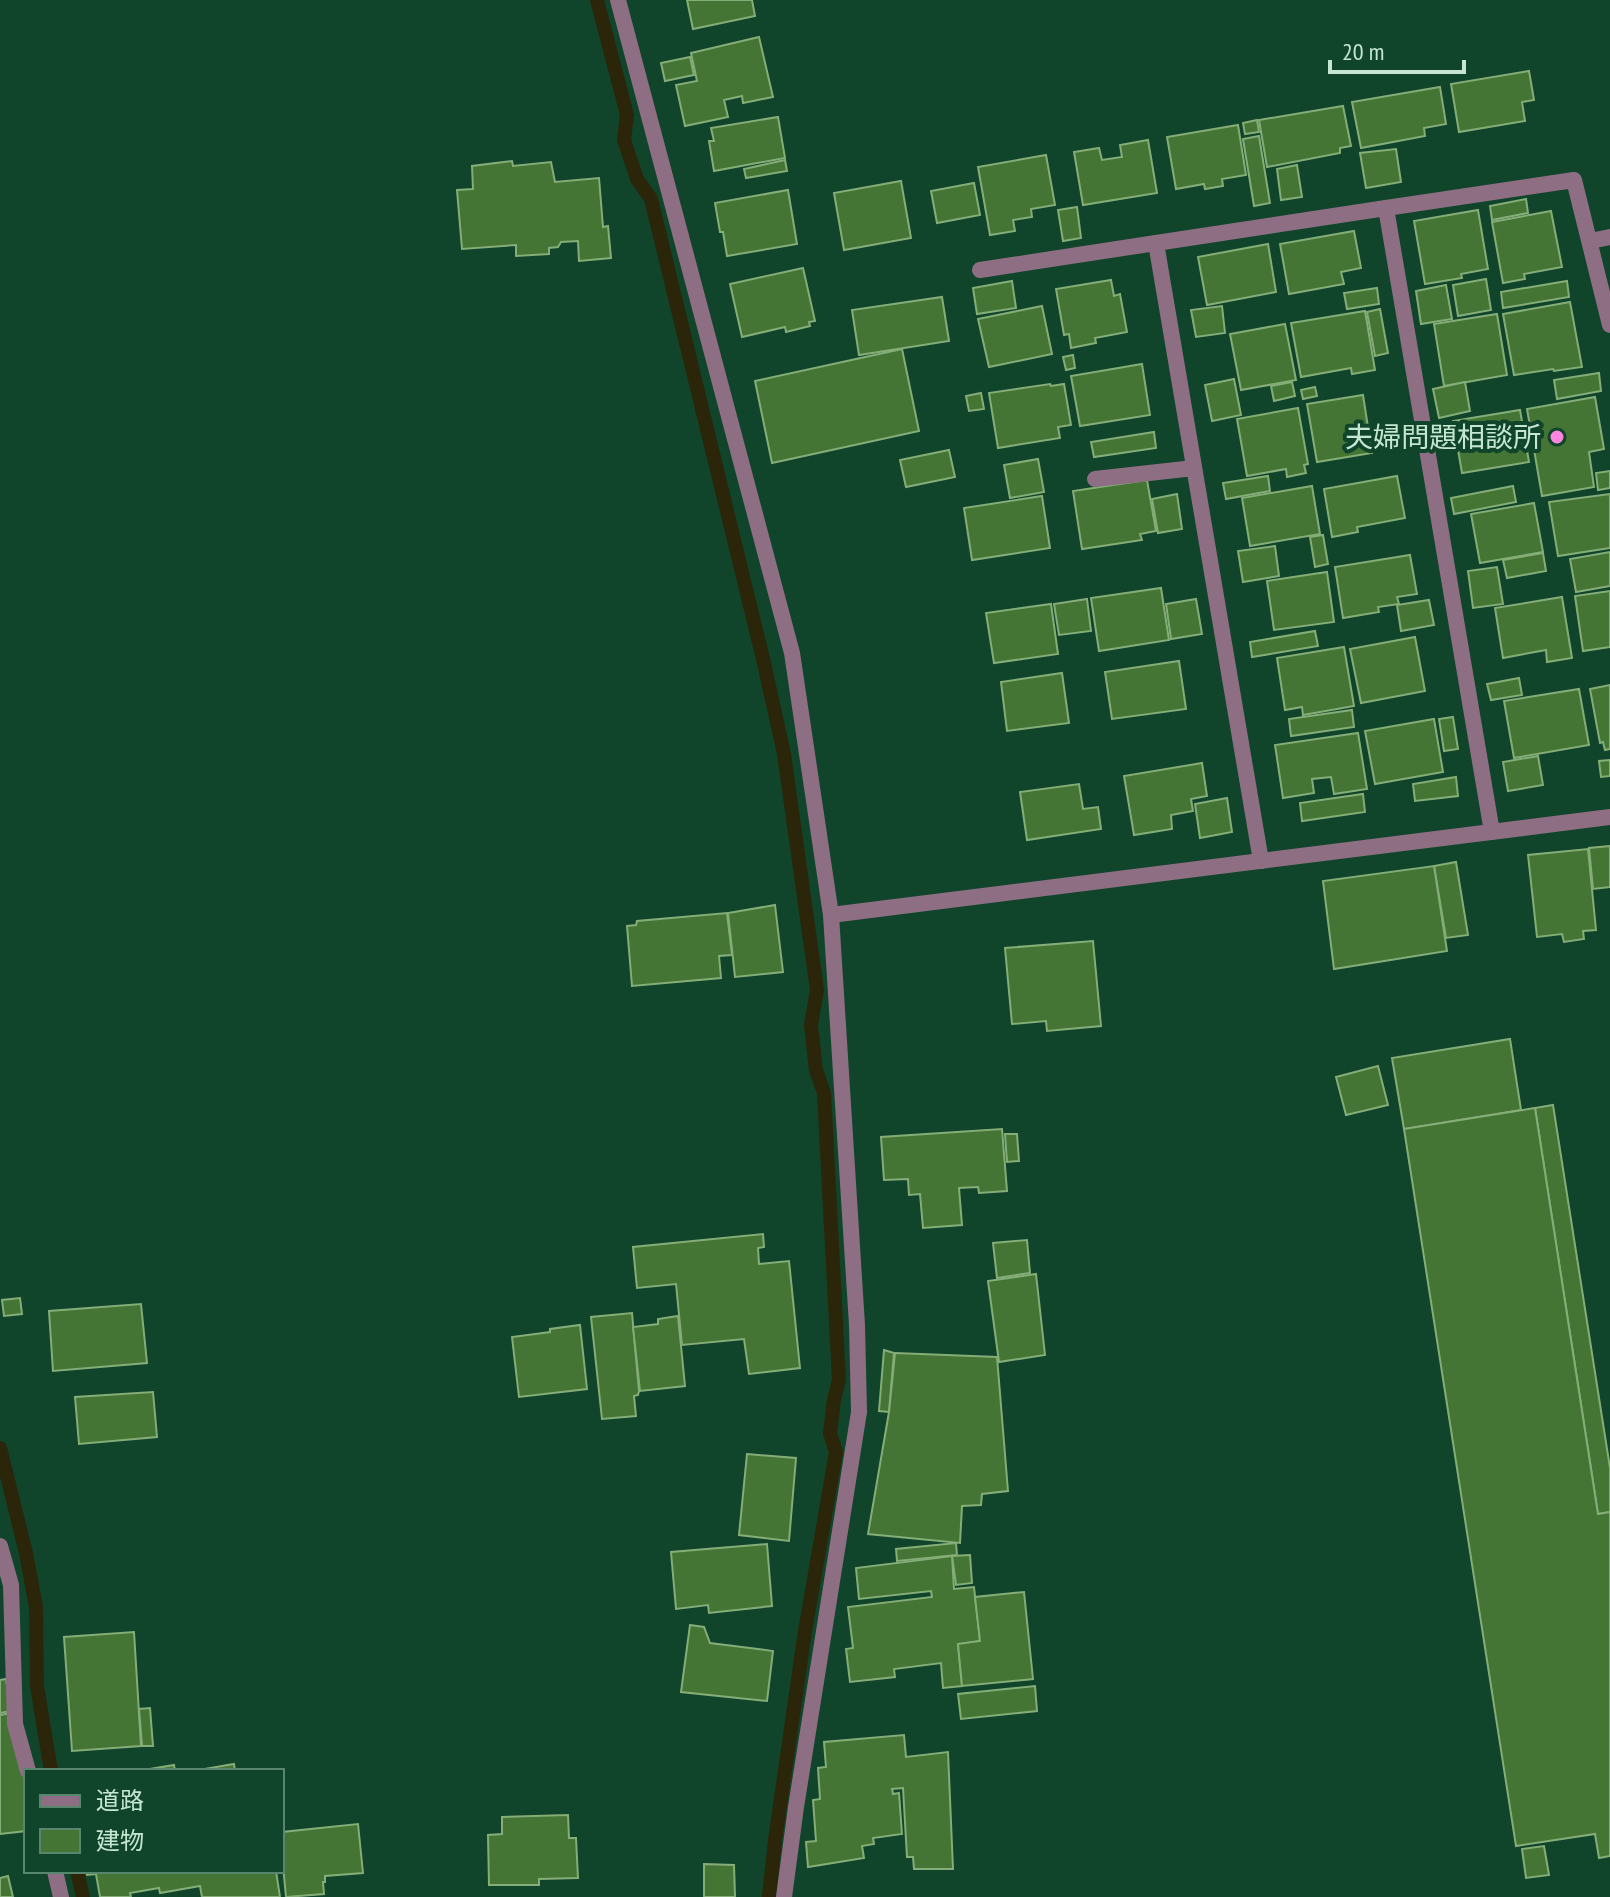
<svg xmlns="http://www.w3.org/2000/svg" width="1610" height="1897" font-family="'PT Sans Narrow','Noto Sans JP',sans-serif">
  <style>
    .lines { fill: none; stroke-linecap: round; stroke-linejoin: round }
    .stream { stroke: #2b260a; stroke-width: 14 }
    .building { fill: #447534; stroke: #84ad77; stroke-width: 2 }
    .street { stroke: #8d6e83; stroke-width: 16 }
    .poi-dot { fill: #ff85de; stroke: #10442b; stroke-width: 3 }
    .labels { text-anchor: middle; stroke-width: 8; stroke-linejoin: round; paint-order: stroke }
    .poi-label { font-size: 28px; fill: #c5e6d1; stroke: #10442b; text-anchor: end }
  </style>
  <rect width="100%" height="100%" fill="#10442b"/>
  <g class="lines">
    <g class="stream">
      <path d="M597,0L627,115L624,140L637,179L651,199L764,663L784,754L817,990L811,1025L816,1070L824,1093L839,1380L834,1400L830,1433L836,1452L805,1631L775,1840L769,1897"/>
      <path d="M0,1448L26,1553L36,1607L37,1686L51,1771"/>
      <path d="M77,1871L83,1897"/>
    </g>
  </g>
  <g class="building">
    <path d="M687,0H752L755,16L693,29Z"/>
    <path d="M759,37L773,97L743,103L742,96L724,100L728,117L685,126L676,85L697,81L691,53Z"/>
    <path d="M690,57L694,75L665,81L661,63Z"/>
    <path d="M1529,71L1534,100L1522,102L1525,121L1459,132L1451,84Z"/>
    <path d="M1440,87L1446,124L1424,128L1425,136L1361,148L1352,102Z"/>
    <path d="M1343,106L1351,146L1340,148V153L1267,167L1259,120Z"/>
    <path d="M778,117L785,158L714,171L709,141H714L711,128Z"/>
    <path d="M1257,120L1259,132L1245,134L1243,123Z"/>
    <path d="M1238,125L1246,175L1222,179L1223,186L1205,189L1204,184L1176,189L1167,137Z"/>
    <path d="M1259,136L1270,203L1254,206L1243,139Z"/>
    <path d="M1148,140L1157,193L1083,205L1074,152L1099,148L1102,160L1122,157L1120,145Z"/>
    <path d="M1396,149L1401,182L1366,188L1360,153Z"/>
    <path d="M1046,155L1055,205L1031,209L1032,217L1013,220L1015,231L990,235L978,167Z"/>
    <path d="M785,160L787,171L746,178L744,169Z"/>
    <path d="M512,161L513,166L551,162L555,182L599,178L603,227L608,226L611,258L579,261L578,241L561,242L558,247L549,248V254L516,256V245L462,249L457,190L473,189L472,166Z"/>
    <path d="M1297,165L1302,197L1281,200L1277,169Z"/>
    <path d="M901,181L911,238L844,250L834,193Z"/>
    <path d="M974,183L980,215L937,223L931,191Z"/>
    <path d="M788,190L797,244L727,256L723,232H720L715,203Z"/>
    <path d="M1526,199L1528,213L1492,220L1490,206Z"/>
    <path d="M1077,207L1081,238L1063,241L1058,210Z"/>
    <path d="M1478,210L1488,269L1461,274L1462,278L1425,284L1414,221Z"/>
    <path d="M1551,211L1562,267L1524,274L1525,279L1503,283L1492,222Z"/>
    <path d="M1354,231L1361,268L1341,272L1344,284L1289,294L1280,244Z"/>
    <path d="M1268,244L1276,292L1207,305L1198,257Z"/>
    <path d="M803,268L815,321L809,322L810,326L786,332L785,327L742,337L730,284Z"/>
    <path d="M1486,279L1491,310L1458,316L1453,285Z"/>
    <path d="M1111,280L1114,296L1120,294L1127,332L1095,338L1096,343L1071,348L1069,334L1064,335L1056,289Z"/>
    <path d="M1012,281L1016,308L977,314L973,288Z"/>
    <path d="M1567,281L1569,297L1503,308L1501,292Z"/>
    <path d="M1446,285L1452,319L1421,324L1416,291Z"/>
    <path d="M1377,288L1379,304L1347,309L1344,293Z"/>
    <path d="M942,297L949,341L859,355L852,310Z"/>
    <path d="M1570,302L1582,367L1554,371L1553,369L1514,375L1503,314Z"/>
    <path d="M1042,306L1052,354L989,367L978,319Z"/>
    <path d="M1222,306L1225,333L1196,337L1191,310Z"/>
    <path d="M1380,309L1388,353L1375,356L1367,312Z"/>
    <path d="M1365,311L1375,370L1352,374L1351,368L1301,377L1291,323Z"/>
    <path d="M1497,314L1507,375L1444,386L1434,324Z"/>
    <path d="M1285,324L1296,380L1241,390L1230,334Z"/>
    <path d="M902,349L919,431L772,463L755,381Z"/>
    <path d="M1073,355L1075,368L1066,370L1063,357Z"/>
    <path d="M1142,364L1150,415L1080,426L1071,376Z"/>
    <path d="M1599,373L1601,391L1557,399L1554,380Z"/>
    <path d="M1234,379L1241,415L1212,421L1205,385Z"/>
    <path d="M1292,382L1295,396L1274,401L1271,386Z"/>
    <path d="M1465,382L1470,411L1439,418L1433,389Z"/>
    <path d="M1050,384L1051,386L1064,384L1071,425L1058,427L1060,438L998,448L989,393Z"/>
    <path d="M1315,387L1317,396L1303,399L1301,390Z"/>
    <path d="M981,393L984,409L969,411L966,396Z"/>
    <path d="M1363,395L1372,453L1317,462L1307,404Z"/>
    <path d="M1595,397L1604,449L1589,452L1594,487L1542,496L1527,409Z"/>
    <path d="M1298,408L1308,464L1304,465L1306,473L1287,477L1286,469L1247,476L1237,419Z"/>
    <path d="M1520,410L1529,462L1462,473L1453,421Z"/>
    <path d="M1154,432L1156,448L1094,457L1091,442Z"/>
    <path d="M949,450L955,477L906,487L900,460Z"/>
    <path d="M1038,459L1044,492L1010,498L1004,465Z"/>
    <path d="M1610,471V488L1598,490L1596,473Z"/>
    <path d="M1268,476L1270,491L1226,499L1223,483Z"/>
    <path d="M1397,476L1405,518L1357,527L1358,532L1332,537L1324,489Z"/>
    <path d="M1147,480L1156,531L1140,534L1142,540L1082,549L1073,491Z"/>
    <path d="M1312,486L1320,534L1250,546L1242,498Z"/>
    <path d="M1513,486L1516,502L1454,514L1451,498Z"/>
    <path d="M1177,494L1182,529L1158,533L1152,499Z"/>
    <path d="M1610,494V548L1558,556L1549,502Z"/>
    <path d="M1042,496L1050,548L972,560L964,508Z"/>
    <path d="M1534,503L1543,552L1480,563L1471,514Z"/>
    <path d="M1323,535L1328,564L1315,567L1310,537Z"/>
    <path d="M1275,546L1279,576L1243,582L1238,551Z"/>
    <path d="M1610,552V586L1576,592L1570,559Z"/>
    <path d="M1543,553L1546,571L1507,578L1503,560Z"/>
    <path d="M1410,555L1417,594L1397,597L1399,604L1378,607L1379,612L1343,618L1335,567Z"/>
    <path d="M1497,567L1503,604L1473,608L1468,571Z"/>
    <path d="M1327,572L1334,622L1274,630L1267,581Z"/>
    <path d="M1161,588L1169,640L1099,651L1091,598Z"/>
    <path d="M1610,591V647L1583,651L1575,596Z"/>
    <path d="M1562,597L1572,658L1547,662L1546,650L1503,658L1495,608Z"/>
    <path d="M1087,599L1091,631L1059,635L1054,604Z"/>
    <path d="M1196,599L1202,634L1171,639L1166,604Z"/>
    <path d="M1429,600L1434,625L1401,631L1397,605Z"/>
    <path d="M1051,604L1058,654L994,663L986,613Z"/>
    <path d="M1315,631L1318,646L1252,657L1250,642Z"/>
    <path d="M1415,637L1425,691L1361,703L1350,649Z"/>
    <path d="M1344,647L1354,706L1303,715L1302,707L1285,710L1277,658Z"/>
    <path d="M1179,661L1186,709L1112,719L1105,672Z"/>
    <path d="M1062,673L1069,723L1007,731L1001,682Z"/>
    <path d="M1519,678L1522,695L1491,700L1487,684Z"/>
    <path d="M1610,685V749L1605,750L1603,742L1600,743L1590,689Z"/>
    <path d="M1579,689L1589,745L1514,758L1504,701Z"/>
    <path d="M1352,710L1354,727L1291,736L1289,719Z"/>
    <path d="M1453,717L1458,749L1444,751L1439,719Z"/>
    <path d="M1434,719L1443,772L1375,784L1365,731Z"/>
    <path d="M1358,733L1367,789L1334,794L1331,777L1312,779L1314,793L1283,798L1275,745Z"/>
    <path d="M1538,756L1543,785L1508,791L1503,762Z"/>
    <path d="M1610,760V776L1601,777L1599,761Z"/>
    <path d="M1202,763L1207,796L1191,799L1193,811L1171,815L1172,829L1134,835L1124,776Z"/>
    <path d="M1456,777L1458,796L1415,801L1413,784Z"/>
    <path d="M1079,784L1083,809L1098,807L1101,829L1027,840L1020,792Z"/>
    <path d="M1363,794L1365,812L1302,821L1300,803Z"/>
    <path d="M1227,798L1232,832L1200,838L1195,804Z"/>
    <path d="M1610,846V887L1593,889L1589,848Z"/>
    <path d="M1588,849L1596,930L1583,931L1584,939L1564,942L1562,934L1537,937L1528,855Z"/>
    <path d="M1456,862L1468,935L1446,938L1434,866Z"/>
    <path d="M1434,866L1447,951L1334,969L1323,881Z"/>
    <path d="M775,905L783,972L735,977L728,913Z"/>
    <path d="M727,913L732,955L719,956L721,978L632,986L627,926L636,925L637,921Z"/>
    <path d="M1093,941L1101,1026L1047,1031L1046,1021L1012,1024L1005,948Z"/>
    <path d="M1510,1039L1521,1110L1404,1129L1392,1058Z"/>
    <path d="M1378,1066L1388,1105L1346,1115L1336,1077Z"/>
    <path d="M1553,1105L1610,1468V1512L1598,1514L1535,1108Z"/>
    <path d="M1535,1108L1598,1514L1610,1512V1856L1599,1858L1595,1834L1516,1846L1404,1129Z"/>
    <path d="M1002,1129L1007,1191L979,1193L978,1187L959,1188L962,1225L923,1228L920,1194L909,1195L908,1179L884,1180L881,1137Z"/>
    <path d="M1005,1134H1017L1019,1161L1007,1162Z"/>
    <path d="M763,1234L764,1247L758,1248L759,1264L789,1261L800,1368L749,1374L744,1339L682,1345L676,1284L637,1288L633,1247Z"/>
    <path d="M1027,1240L1030,1273L997,1278L993,1243Z"/>
    <path d="M1036,1274L1045,1355L999,1362L988,1281Z"/>
    <path d="M20,1298L22,1314L4,1316L2,1300Z"/>
    <path d="M141,1304L147,1363L53,1371L49,1311Z"/>
    <path d="M632,1313L639,1391L638,1395L634,1396L636,1416L602,1419L591,1317Z"/>
    <path d="M678,1316L685,1386L640,1391L633,1327L658,1324V1319Z"/>
    <path d="M580,1325L587,1389L519,1397L512,1337L550,1332V1329Z"/>
    <path d="M884,1350L894,1353L889,1412L879,1411Z"/>
    <path d="M895,1353L997,1357L1008,1491L982,1494L981,1505L962,1506L960,1543L868,1534L889,1412Z"/>
    <path d="M153,1392L157,1437L79,1444L75,1397Z"/>
    <path d="M747,1454L796,1458L789,1541L739,1535Z"/>
    <path d="M956,1543L957,1555L897,1561L896,1549Z"/>
    <path d="M767,1544L772,1606L709,1613L708,1605L676,1609L671,1552Z"/>
    <path d="M970,1555L972,1583L956,1585L952,1556Z"/>
    <path d="M952,1556L954,1589L974,1587L980,1641L958,1644L962,1686L943,1688L941,1663L894,1669L895,1677L850,1682L846,1649L853,1648L848,1607L932,1597L931,1591L859,1599L856,1568Z"/>
    <path d="M1024,1592L1033,1679L962,1686L958,1644L980,1641L975,1597Z"/>
    <path d="M690,1625L704,1627L710,1643L773,1651L767,1701L681,1692Z"/>
    <path d="M134,1632L141,1746L72,1751L64,1637Z"/>
    <path d="M6,1679L11,1711L0,1713V1680Z"/>
    <path d="M1035,1686L1037,1711L961,1719L958,1694Z"/>
    <path d="M150,1708L153,1746H142L139,1709Z"/>
    <path d="M12,1713L26,1787V1831L0,1834V1715Z"/>
    <path d="M904,1735L906,1757L948,1752L953,1869H914L913,1857H907L903,1788L892,1789L893,1794L899,1793L902,1834L873,1838L874,1844L862,1846L864,1858L808,1867L806,1842L816,1841L813,1800L820,1799L818,1768L826,1767L824,1742Z"/>
    <path d="M234,1764L235,1771H204V1769Z"/>
    <path d="M174,1765L175,1771H138Z"/>
    <path d="M568,1815L569,1838H576L578,1878L539,1879V1885H489L488,1835L502,1834V1817Z"/>
    <path d="M358,1824L363,1873L325,1876V1882H323L324,1894L286,1897L282,1855V1832Z"/>
    <path d="M1544,1846L1549,1875L1526,1878L1522,1849Z"/>
    <path d="M704,1864L734,1865L735,1897H704Z"/>
    <path d="M86,1871H276L280,1897H202L200,1886L160,1893L159,1888L130,1893L131,1897H100L96,1874L87,1875Z"/>
    <path d="M8,1876L13,1897H0V1878Z"/>
  </g>
  <g class="lines">
    <g class="street">
      <path d="M618,0L792,653L831,915L857,1325L859,1412L796,1807L784,1897"/>
      <path d="M1386,208L1574,180L1610,325"/>
      <path d="M1590,241L1610,237"/>
      <path d="M980,270L1156,243"/>
      <path d="M1095,479L1194,468"/>
      <path d="M1261,861L1156,243L1386,208L1492,832"/>
      <path d="M831,915L1610,817"/>
      <path d="M0,1546L11,1585L15,1724L28,1771"/>
      <path d="M55,1871L61,1897"/>
    </g>
  </g>
  <circle class="poi-dot" cx="1557" cy="437" r="8"/>
  <g class="labels">
    <g class="poi-label">
      <text x="1541" y="447">夫婦問題相談所</text>
    </g>
  </g>
  <rect x="24" y="1769" width="260" height="104" fill="#10442b" stroke="#58856d" stroke-width="2"/>
  <rect x="40" y="1795" width="40" height="12" fill="#8d6e83" stroke="#58856d" stroke-width="2"/>
  <text x="96" y="1809" font-size="24" fill="#c5e6d1">道路</text>
  <rect x="40" y="1829" width="40" height="24" fill="#447534" stroke="#58856d" stroke-width="2"/>
  <text x="96" y="1849" font-size="24" fill="#c5e6d1">建物</text>
  <path d="M1330 60v12h134v-12" fill="none" stroke="#c5e6d1" stroke-width="4"/>
  <text x="1342" y="60" font-size="24" fill="#c5e6d1" stroke="#10442b" stroke-width="6" paint-order="stroke">20 m</text>
</svg>
